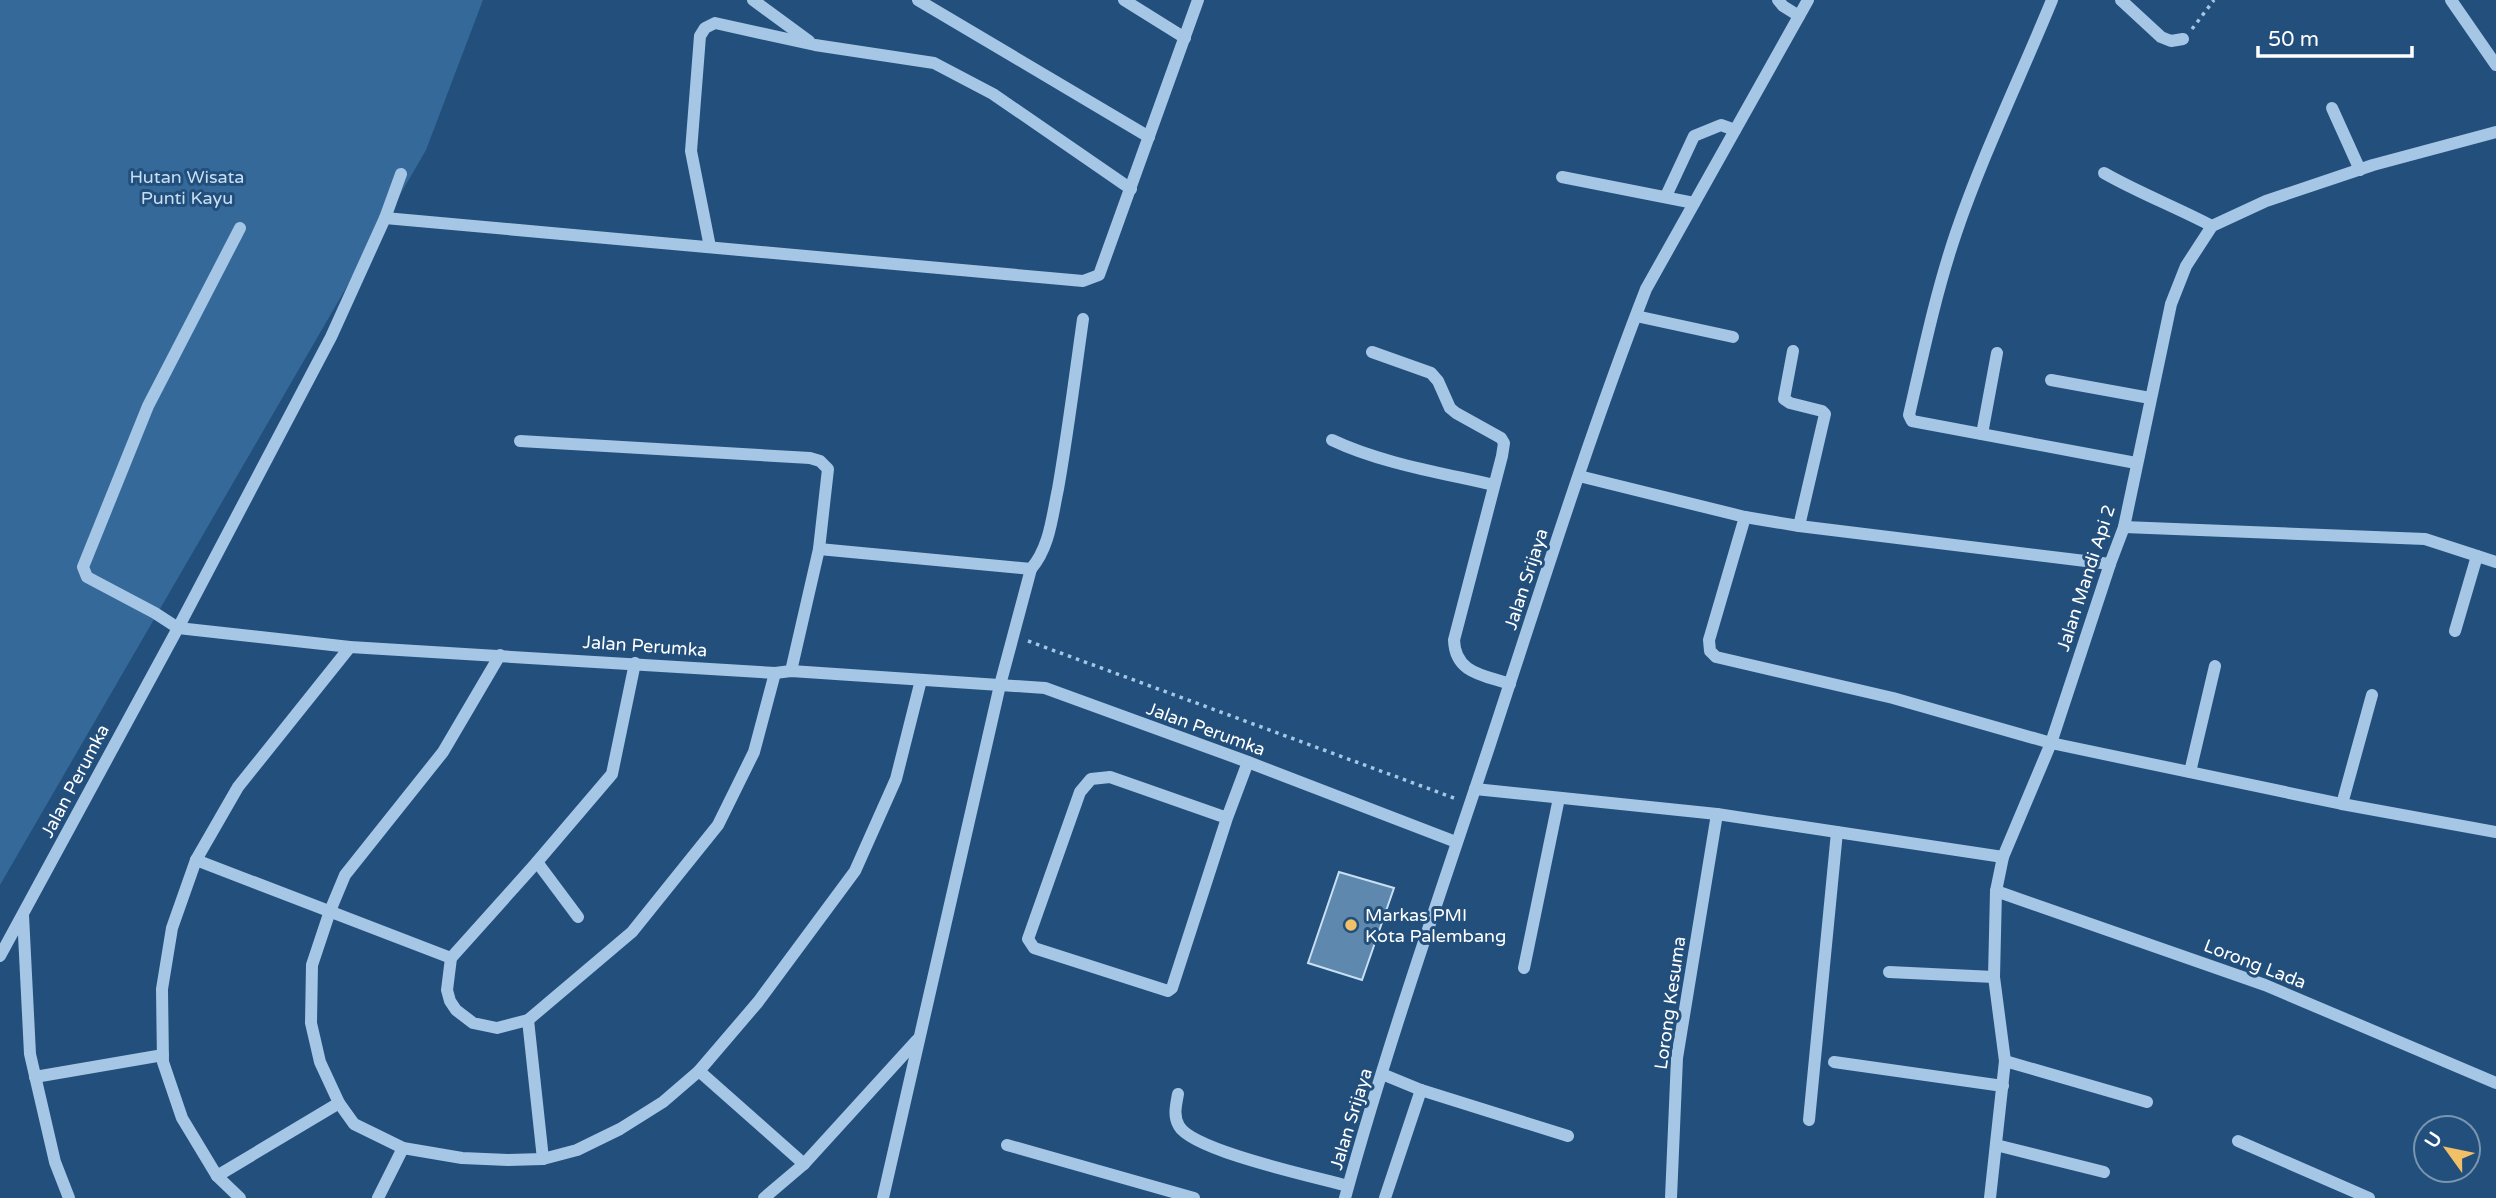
<svg xmlns="http://www.w3.org/2000/svg" width="2496" height="1198" font-family="'Varela Round',sans-serif">
  <style>
    .green { fill: #356999 }
    .building { fill: #5f88af; stroke: #c8dff4; stroke-width: 2 }
    .lines { fill: none; stroke-linecap: round; stroke-linejoin: round }
    .path { stroke: #a5c6e5; stroke-width: 3.5; stroke-dasharray: 3.5 5; stroke-linecap: butt }
    .minor { stroke: #a5c6e5; stroke-width: 12 }
    .poi-dot { fill: #f1c067; stroke: #224f7b; stroke-width: 2.5 }
    .labels { text-anchor: middle; stroke-width: 6; stroke-linejoin: round; paint-order: stroke }
    .park-label { font-size: 18px; fill: #c8dff4; stroke: #224f7b }
    .street-label { font-size: 18px; fill: #fff; stroke: #224f7b }
    .poi-label { font-size: 18px; fill: #fff; stroke: #224f7b; text-anchor: start }
  </style>
  <rect width="100%" height="100%" fill="#224f7b"/>
  <path class="green" d="M0,0H483L426,150L0,885Z"/>
  <path class="building" d="M1339,872L1394,888L1362,980L1308,963Z"/>
  <g class="lines">
    <g class="path">
      <path d="M2192,29L2214,0"/>
      <path d="M1028,641L1454,798"/>
    </g>
    <g class="minor">
      <path d="M753,0L809,41"/>
      <path d="M918,0L1149,137"/>
      <path d="M1124,0L1185,38"/>
      <path d="M1778,0L1783,6L1799,16"/>
      <path d="M2052,0C2020,78 1983,154 1956,233C1936,292 1923,354 1909,415L1912,421L2136,463"/>
      <path d="M2121,0L2161,37L2171,41L2183,39"/>
      <path d="M2451,0L2496,65"/>
      <path d="M2332,108L2360,170"/>
      <path d="M2104,173C2139,193 2176,207 2212,226"/>
      <path d="M401,174L385,218L1083,281L1099,275L1198,0"/>
      <path d="M1562,177L1694,203"/>
      <path d="M1666,196L1694,136L1721,125L1735,130"/>
      <path d="M240,228L148,406L83,567L87,577L155,613L178,628L331,337L385,218"/>
      <path d="M710,247L691,151L700,36L705,28L715,23L815,45L934,63L993,94L1131,189"/>
      <path d="M1636,316L1733,337"/>
      <path d="M1793,351L1784,399L1790,403L1822,411L1825,414L1799,526"/>
      <path d="M1372,352L1431,373L1438,381L1450,408L1456,413L1501,438L1504,443L1502,456L1454,640C1455,673 1483,675 1510,684"/>
      <path d="M2051,380L2150,398"/>
      <path d="M1982,434L1997,353"/>
      <path d="M1332,440C1380,463 1442,473 1494,485"/>
      <path d="M520,441L810,458L820,461L828,469L819,549L791,671"/>
      <path d="M1579,476L1745,517L1799,526L2110,564"/>
      <path d="M1745,517L1709,640L1710,651L1716,657L1893,698L2051,743L2342,804L2496,832"/>
      <path d="M2124,527L2425,539L2496,562"/>
      <path d="M819,549L1031,569"/>
      <path d="M2455,631L2477,556"/>
      <path d="M500,655L443,752L345,875L330,911L312,965L311,1023L320,1062L339,1103L354,1124L403,1148L462,1158L508,1160L543,1159L577,1150L620,1129L663,1102L699,1071L758,1002L855,871L896,779L921,680"/>
      <path d="M635,663L612,774L537,862L451,958L447,990L450,1001L456,1010L473,1023L497,1028L528,1020L632,932L718,825L754,752L775,673"/>
      <path d="M2190,772L2215,666"/>
      <path d="M1475,789L1717,814L2003,857"/>
      <path d="M2342,804L2372,695"/>
      <path d="M1227,818L1110,777L1091,779L1080,792L1028,939L1034,948L1168,991L1172,988L1227,818L1248,762"/>
      <path d="M196,860L451,958"/>
      <path d="M537,862L578,917"/>
      <path d="M1996,891L2265,985L2496,1083"/>
      <path d="M23,915L30,1054L55,1162L69,1198"/>
      <path d="M0,956L178,628L350,647L775,673L791,671L1045,688L1248,762L1456,842"/>
      <path d="M1524,968L1559,798"/>
      <path d="M1889,972L1994,977"/>
      <path d="M528,1020L543,1159"/>
      <path d="M2005,1061L2147,1102"/>
      <path d="M1834,1062L2003,1086"/>
      <path d="M699,1071L804,1164"/>
      <path d="M1382,1074L1421,1090L1568,1136"/>
      <path d="M35,1077L163,1055"/>
      <path d="M1178,1094C1176,1105 1173,1116 1179,1126C1193,1151 1316,1177 1348,1186"/>
      <path d="M1809,1120L1837,832"/>
      <path d="M2238,1141L2369,1198"/>
      <path d="M1007,1145L1194,1198"/>
      <path d="M1996,1145L2104,1172"/>
      <path d="M217,1176L339,1103"/>
      <path d="M240,1198L217,1176L182,1118L163,1062L162,989L172,928L196,860L238,787L350,647"/>
      <path d="M378,1198L403,1148"/>
      <path d="M764,1198L804,1164L917,1040"/>
      <path d="M883,1198L1000,685L1031,569C1050,547 1052,516 1058,489C1068,432 1075,375 1083,319"/>
      <path d="M1345,1198C1387,1045 1440,895 1490,744C1540,592 1588,438 1646,289L1808,0"/>
      <path d="M1385,1198L1421,1090"/>
      <path d="M1671,1198L1677,1058L1717,814"/>
      <path d="M1990,1198L2005,1061L1994,977L1996,891L2003,857L2051,743L2110,564L2124,527L2171,304L2186,266L2212,226L2266,201L2373,165L2496,132"/>
    </g>
  </g>
  <circle class="poi-dot" cx="1351" cy="925" r="7"/>
  <g class="labels">
    <g class="park-label">
      <text x="187" y="183">Hutan Wisata<tspan x="187" dy="21">Punti Kayu</tspan></text>
    </g>
    <g class="street-label">
      <text transform="translate(2086 578) rotate(-72)" y="6">Jalan Mandi Api 2</text>
      <text transform="translate(1526 579) rotate(-72)" y="6">Jalan Srijaya</text>
      <text transform="translate(645 646) rotate(4)" y="6">Jalan Perumka</text>
      <text transform="translate(1206 729) rotate(20)" y="6">Jalan Perumka</text>
      <text transform="translate(75 781) rotate(-62)" y="6">Jalan Perumka</text>
      <text transform="translate(2255 964) rotate(21)" y="6">Lorong Lada</text>
      <text transform="translate(1670 1003) rotate(-82)" y="6">Lorong Kesuma</text>
      <text transform="translate(1351 1119) rotate(-73)" y="6">Jalan Srijaya</text>
    </g>
    <g class="poi-label">
      <text x="1365" y="921">Markas PMI<tspan x="1365" dy="21">Kota Palembang</tspan></text>
    </g>
  </g>
  <g transform="translate(2447 1149) rotate(303)"><circle r="33" fill="#224f7b" stroke="#7a95b0" stroke-width="2"/>
  <path d="M0-5L12 26L0 18L-12 26Z" fill="#f1c067"/>
  <text y="-10" font-size="19" font-weight="bold" text-anchor="middle" fill="#ffffff">U</text>
  </g>
  <path d="M2258 46v10h154v-10" fill="none" stroke="#ffffff" stroke-width="3.5"/>
  <text x="2268" y="46" font-size="21" fill="#ffffff" stroke="#224f7b" stroke-width="5" paint-order="stroke">50 m</text>
</svg>
